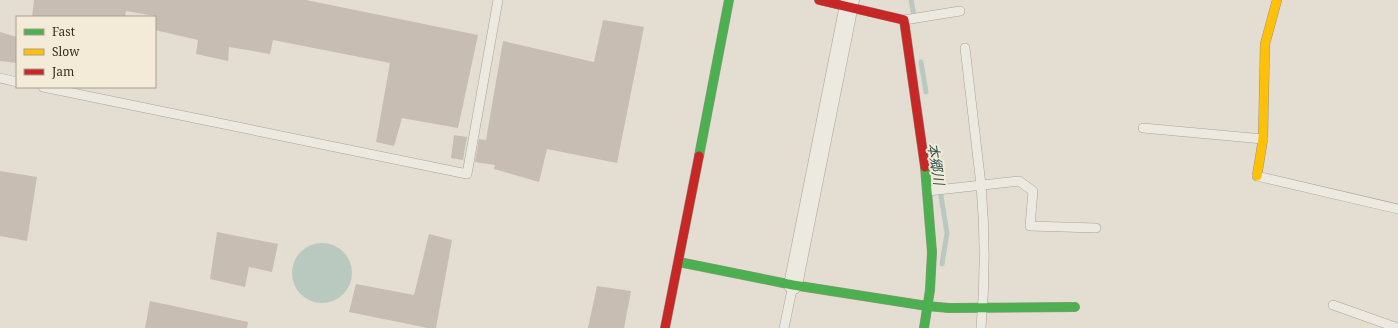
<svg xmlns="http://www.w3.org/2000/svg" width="1398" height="328" font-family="'Noto Serif','Noto Sans JP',serif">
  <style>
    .water { fill: #bac9c0 }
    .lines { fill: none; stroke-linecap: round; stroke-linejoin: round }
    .stream { stroke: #bac9c0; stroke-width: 5 }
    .building { fill: #c7bdb2 }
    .lane-casing { stroke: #a9a399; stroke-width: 10 }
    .street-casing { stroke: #a9a399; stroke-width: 19 }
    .fast-casing { stroke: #999389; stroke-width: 10 }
    .slow-casing { stroke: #999389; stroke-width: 10 }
    .jam-casing { stroke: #999389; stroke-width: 10 }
    .lane { stroke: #ece9e1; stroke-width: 9 }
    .street { stroke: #ece9e1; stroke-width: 18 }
    .fast { stroke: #4caf50; stroke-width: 9 }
    .slow { stroke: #ffc107; stroke-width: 9 }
    .jam { stroke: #c62828; stroke-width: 9 }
    .labels { text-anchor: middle; stroke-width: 4; stroke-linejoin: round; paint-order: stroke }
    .water-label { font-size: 14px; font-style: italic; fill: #325654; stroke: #f3ebd8 }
  </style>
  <rect width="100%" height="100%" fill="#e3ded1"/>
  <circle class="water" cx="322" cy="273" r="30"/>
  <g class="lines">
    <g class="stream">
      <path d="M911,0L915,21"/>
      <path d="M921,62L926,92"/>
      <path d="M936,165L947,233L942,264"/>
    </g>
  </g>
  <g class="building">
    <path d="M34,0H306L478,35L458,128L402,118L394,146L376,142L390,63L273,40L270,54L229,47L228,61L196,54L198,40L155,30V16L126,11L125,17H32Z"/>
    <path d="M603,20L644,27L617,163L547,149L539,182L494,169L495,165L475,162L479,139L486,140L503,41L594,62Z"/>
    <path d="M0,32L17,37V63L0,61Z"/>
    <path d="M454,135L467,137L463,160L451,158Z"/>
    <path d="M0,171L37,177L27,241L0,236Z"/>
    <path d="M217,232L278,244L272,272L249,267L245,287L210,279Z"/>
    <path d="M429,234L452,240L436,328H428L349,312L356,284L414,295Z"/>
    <path d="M597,286L631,291L624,328H588Z"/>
    <path d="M150,301L248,322L247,328H145Z"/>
  </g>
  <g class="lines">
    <defs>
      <g id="lane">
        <path d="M904,20L960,11"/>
        <path d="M965,48C970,94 976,139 981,185C985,230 985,283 981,328"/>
        <path d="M0,78L17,82"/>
        <path d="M43,87L467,174L498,0"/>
        <path d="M1143,128L1263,139"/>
        <path d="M1257,176L1398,209"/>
        <path d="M928,191L1019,181L1033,191L1030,226L1096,228"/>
        <path d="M1333,305L1398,328"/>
        <path d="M784,328L793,285"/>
      </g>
      <path id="street" d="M793,285L850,0"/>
      <g id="fast">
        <path d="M699,156L729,0"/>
        <path d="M679,262L793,285L927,306L949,308L1075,307"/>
        <path d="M924,328L930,290L932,252L925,167"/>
      </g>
      <path id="slow" d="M1257,176L1263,139L1265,44L1277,0"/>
      <g id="jam">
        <path d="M819,0L904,20L925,167"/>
        <path d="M665,328L699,156"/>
      </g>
    </defs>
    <use href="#lane" class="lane-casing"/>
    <use href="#street" class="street-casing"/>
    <use href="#fast" class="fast-casing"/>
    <use href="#slow" class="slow-casing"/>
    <use href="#jam" class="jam-casing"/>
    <use href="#lane" class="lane"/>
    <use href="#street" class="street"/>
    <use href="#fast" class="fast"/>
    <use href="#slow" class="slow"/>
    <use href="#jam" class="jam"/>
  </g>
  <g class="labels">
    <g class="water-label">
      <text transform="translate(936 164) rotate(81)" y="5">本郷川</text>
    </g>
  </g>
  <rect x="16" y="16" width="140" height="72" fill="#f3ebd8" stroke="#a89f8f"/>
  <rect x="24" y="29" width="20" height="6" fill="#4caf50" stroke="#a89f8f"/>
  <text x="52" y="36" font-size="12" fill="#382c21">Fast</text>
  <rect x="24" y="49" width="20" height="6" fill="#ffc107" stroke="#a89f8f"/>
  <text x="52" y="56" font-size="12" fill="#382c21">Slow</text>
  <rect x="24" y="69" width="20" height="6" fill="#c62828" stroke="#a89f8f"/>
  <text x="52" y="76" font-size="12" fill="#382c21">Jam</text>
</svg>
